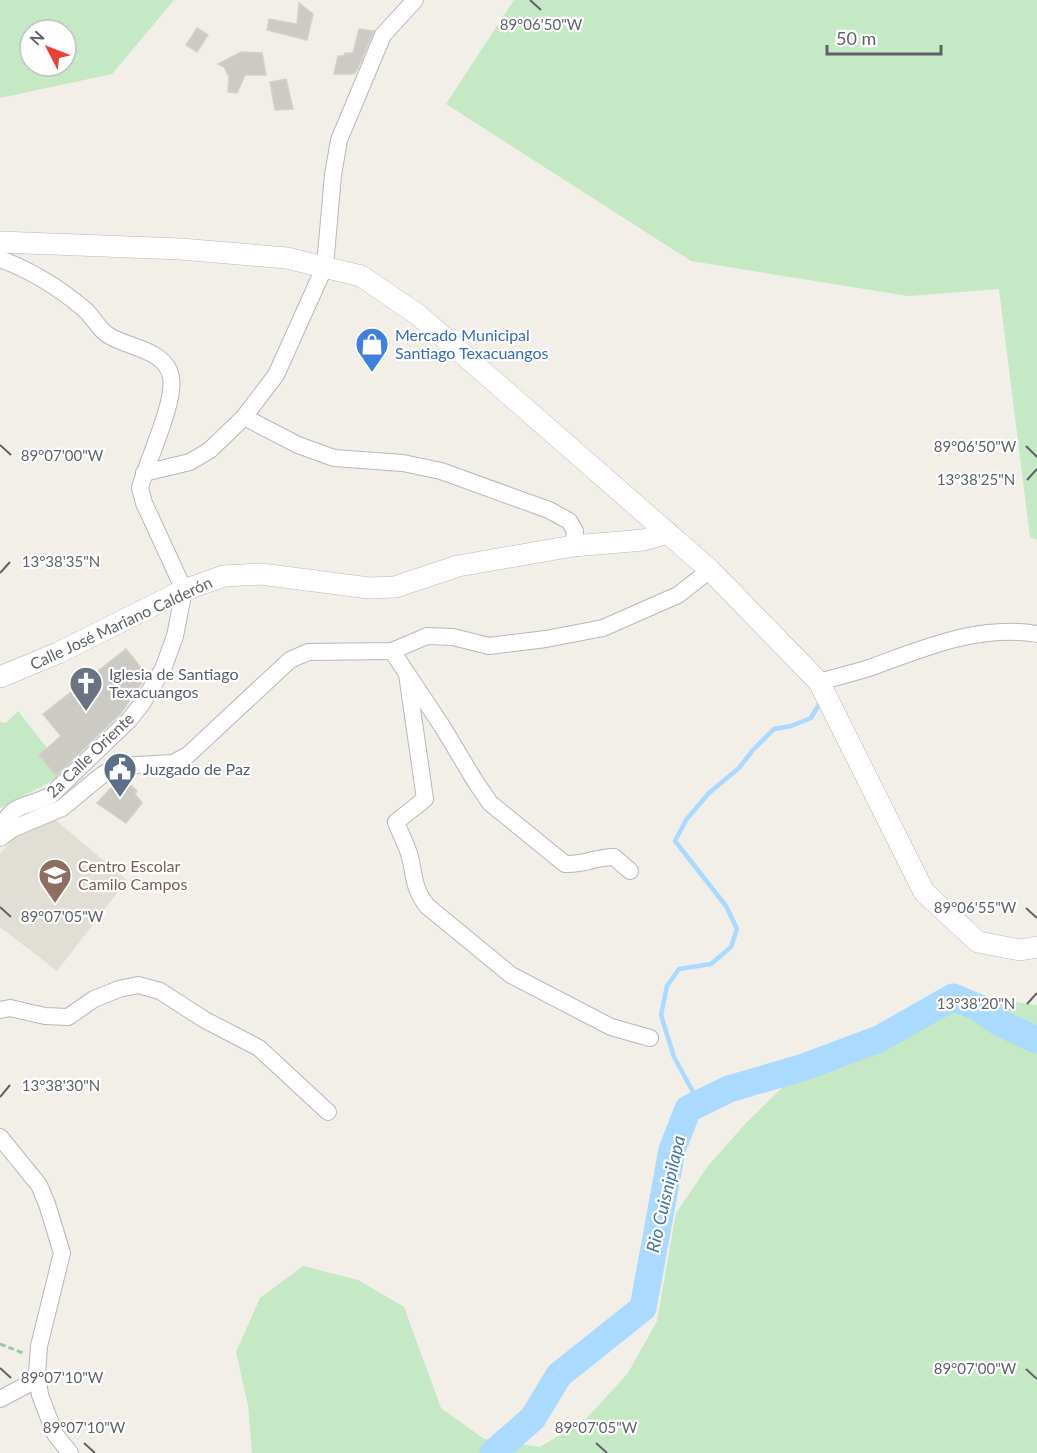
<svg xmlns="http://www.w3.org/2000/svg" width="1037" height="1453" font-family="Lato,sans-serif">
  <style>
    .education { fill: #e1ded6 }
    .green { fill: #c5e8c5; fill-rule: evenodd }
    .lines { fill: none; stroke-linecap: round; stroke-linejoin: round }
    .stream { stroke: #aadaff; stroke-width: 4.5 }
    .river { stroke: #aadaff; stroke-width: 27 }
    .building { fill: #cccac5; stroke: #d6d1c6; stroke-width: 1.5 }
    .minor-casing { stroke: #b5b8bc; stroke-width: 18 }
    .tertiary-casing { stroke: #b5b8bc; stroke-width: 22 }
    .path { stroke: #9cc7a9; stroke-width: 3; stroke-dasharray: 6 3; stroke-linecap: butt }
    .minor { stroke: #fff; stroke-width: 16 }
    .tertiary { stroke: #fff; stroke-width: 21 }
    .ticks { fill: none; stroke: #5f6368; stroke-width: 2 }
    .labels { text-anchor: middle; stroke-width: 4.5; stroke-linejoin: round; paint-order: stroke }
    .shop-label { font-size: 16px; fill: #366cbe; stroke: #fff; text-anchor: start }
    .street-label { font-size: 16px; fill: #5f6368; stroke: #fff }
    .worship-label { font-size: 16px; fill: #5b616d; stroke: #fff; text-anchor: start }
    .service-label { font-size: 16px; fill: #4e5e75; stroke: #fff; text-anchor: start }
    .education-label { font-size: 16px; fill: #785e54; stroke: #fff; text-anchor: start }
    .water-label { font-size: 18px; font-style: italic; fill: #4174aa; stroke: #fff }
    .ticks-label { font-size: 15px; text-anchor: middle; fill: #5f6368; stroke: #fff; stroke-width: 4.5; stroke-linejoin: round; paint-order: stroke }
  </style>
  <rect width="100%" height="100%" fill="#f1efe8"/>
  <path class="education" d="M53,818L127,880L57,971L0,927V854L13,838Z"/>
  <g class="green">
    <path d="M0,0H174L112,74L0,98ZM30,30H66V66H30Z"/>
    <path d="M514,0H1037V540L1030,537L999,289L908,296L691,261L446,104Z"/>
    <path d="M18,711L47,748L40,755L58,778L0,808V722L6,723Z"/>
    <path d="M966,995L1037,1005V1453H252L248,1405L236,1352L260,1298L303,1266L358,1280L404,1307L441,1408L484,1439L540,1447L587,1418L628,1373L657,1321L676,1213L708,1166L746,1123L788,1082L873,1055Z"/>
  </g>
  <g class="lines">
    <path class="stream" d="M699,1103L674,1057L661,1015L667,986L679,969L711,964L731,947L737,929L726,906L675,841L686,820L709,793L739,768L753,750L774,729L791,726L811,718L821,701"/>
    <path class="river" d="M493,1453L533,1418L559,1375L643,1308L672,1150L688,1109L729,1089L804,1067L879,1039L953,997L977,1007L1000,1023L1037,1040"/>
  </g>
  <g class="building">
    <path d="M299,3L313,14L307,40L267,30L269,19L297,24Z"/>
    <path d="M197,28L208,35L197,52L186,45Z"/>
    <path d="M359,29L374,31L357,70L354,74H334L338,56H344L345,53H353Z"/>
    <path d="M241,52L262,53L266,75H245L237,93L228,92L229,77L224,67L218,64Z"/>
    <path d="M286,79L293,109L275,110L270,82Z"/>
    <path d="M126,649L147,675L121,713L56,776L39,755L61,736L43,714Z"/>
    <path d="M121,777L137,791L135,794L142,803L126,823L97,803Z"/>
  </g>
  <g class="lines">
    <defs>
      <g id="minor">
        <path d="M0,259C30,270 59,288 83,308C93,316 98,329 108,335C127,348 166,349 171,377C176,401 147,461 140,488L144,503L184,590L175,636L163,669L141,705L129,720L51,795C25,809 11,801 0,832"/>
        <path d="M244,417L298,445L334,458L403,463L441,471L549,510L569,521L575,531L573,546"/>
        <path d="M144,473L190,462L210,450L244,417L276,375L325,266L333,175L339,140L383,35L415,0"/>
        <path d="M392,651L442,726L475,781L490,803L565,864C585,865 595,857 614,857L630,871"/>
        <path d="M407,674L425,799L396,822C400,833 407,845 410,857C415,877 413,888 427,906L511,975L611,1027L650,1038"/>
        <path d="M819,682C836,677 854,673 872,667C924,648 980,624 1037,634"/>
        <path d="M0,838L12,829L62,808L102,775L119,766L173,763L188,755L290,660L308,652L392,651L427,636L453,637L489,646L546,639L603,628L678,595L710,570"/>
        <path d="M0,1010L10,1008L45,1016L68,1017L94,999L119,989L138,985L160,991L205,1020L259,1048L328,1112"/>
        <path d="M0,1137L39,1185L47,1204L62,1253L39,1346L37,1374L40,1395L55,1434L70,1453"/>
        <path d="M0,1399L38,1379"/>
      </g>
      <g id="tertiary">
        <path d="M0,242L181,249L287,258L361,276L417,314L710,570L819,682L924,892L978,942L1020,950L1037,947"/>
        <path d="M0,677L58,653L184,590L224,576L261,574L369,588L395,587L458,566L573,546L644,540L668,533"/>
      </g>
    </defs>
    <use href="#minor" class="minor-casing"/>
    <use href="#tertiary" class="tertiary-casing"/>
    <path class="path" d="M0,1344L23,1353"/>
    <use href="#minor" class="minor"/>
    <use href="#tertiary" class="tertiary"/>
  </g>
  <path class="ticks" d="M530,0L541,10M0,445L11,455M1026,446L1037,457M1027,480L1037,469M0,573L10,562M0,907L11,917M1026,908L1037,918M1027,1004L1037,993M0,1097L10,1085M0,1368L11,1378M1026,1369L1037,1379M84,1443L95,1453M596,1443L607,1453"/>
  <defs>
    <symbol id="shop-pin" viewBox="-11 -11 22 30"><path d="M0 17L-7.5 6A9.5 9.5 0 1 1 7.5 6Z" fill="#3f7fe0" stroke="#fff"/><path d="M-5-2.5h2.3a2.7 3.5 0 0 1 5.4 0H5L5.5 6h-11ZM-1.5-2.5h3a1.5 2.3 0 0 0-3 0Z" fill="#fff"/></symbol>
    <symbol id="church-pin" viewBox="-11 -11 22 30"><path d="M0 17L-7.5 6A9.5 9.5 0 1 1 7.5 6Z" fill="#6b7280" stroke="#fff"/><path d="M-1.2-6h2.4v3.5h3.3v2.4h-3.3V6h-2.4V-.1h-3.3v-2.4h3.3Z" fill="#fff"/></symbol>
    <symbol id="civic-pin" viewBox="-11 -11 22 30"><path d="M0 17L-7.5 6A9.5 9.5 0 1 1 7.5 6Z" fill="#5c6f8a" stroke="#fff"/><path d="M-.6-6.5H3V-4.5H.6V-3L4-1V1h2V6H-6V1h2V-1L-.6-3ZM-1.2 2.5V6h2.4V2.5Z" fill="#fff"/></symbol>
    <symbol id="school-pin" viewBox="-11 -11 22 30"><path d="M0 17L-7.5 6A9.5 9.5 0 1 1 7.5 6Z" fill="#8d6e63" stroke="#fff"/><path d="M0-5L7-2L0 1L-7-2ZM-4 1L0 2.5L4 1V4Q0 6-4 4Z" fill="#fff"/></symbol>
  </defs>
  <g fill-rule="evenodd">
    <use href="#shop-pin" x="353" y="325" width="38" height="52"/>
    <use href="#church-pin" x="67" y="664" width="38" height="52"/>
    <use href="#civic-pin" x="101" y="750" width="38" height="52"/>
    <use href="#school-pin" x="36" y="856" width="38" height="52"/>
  </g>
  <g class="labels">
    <g class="shop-label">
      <text x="395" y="341">Mercado Municipal<tspan x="395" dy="18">Santiago Texacuangos</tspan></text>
    </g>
    <g class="street-label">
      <text transform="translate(121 623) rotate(-25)" y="6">Calle José Mariano Calderón</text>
      <text transform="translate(90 755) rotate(-44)" y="6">2a Calle Oriente</text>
    </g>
    <g class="worship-label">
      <text x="109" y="680">Iglesia de Santiago<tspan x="109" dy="18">Texacuangos</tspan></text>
    </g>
    <g class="service-label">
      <text x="143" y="775">Juzgado de Paz</text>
    </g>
    <g class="education-label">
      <text x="78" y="872">Centro Escolar<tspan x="78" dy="18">Camilo Campos</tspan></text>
    </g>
    <g class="water-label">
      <text transform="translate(666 1194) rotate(-77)" y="6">Rio Cuisnipilapa</text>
    </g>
  </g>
  <g class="ticks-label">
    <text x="541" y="30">89°06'50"W</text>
    <text x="975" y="452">89°06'50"W</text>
    <text x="62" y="461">89°07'00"W</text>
    <text x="976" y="485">13°38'25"N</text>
    <text x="61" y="567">13°38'35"N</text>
    <text x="975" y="913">89°06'55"W</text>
    <text x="62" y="922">89°07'05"W</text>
    <text x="976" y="1009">13°38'20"N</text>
    <text x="61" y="1091">13°38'30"N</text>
    <text x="975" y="1374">89°07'00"W</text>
    <text x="62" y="1383">89°07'10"W</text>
    <text x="84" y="1433">89°07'10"W</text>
    <text x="596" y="1433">89°07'05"W</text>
  </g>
  <g transform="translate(48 48) rotate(312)"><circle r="28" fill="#ffffff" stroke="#bfc1c3" stroke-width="1.5"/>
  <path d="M0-4.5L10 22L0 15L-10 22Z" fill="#ea4335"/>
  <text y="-9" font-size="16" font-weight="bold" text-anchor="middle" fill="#5f6368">N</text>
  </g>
  <path d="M827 45v9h114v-9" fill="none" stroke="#5f6368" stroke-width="3"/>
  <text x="836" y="45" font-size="18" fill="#5f6368" stroke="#ffffff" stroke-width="4.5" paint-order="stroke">50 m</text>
</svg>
